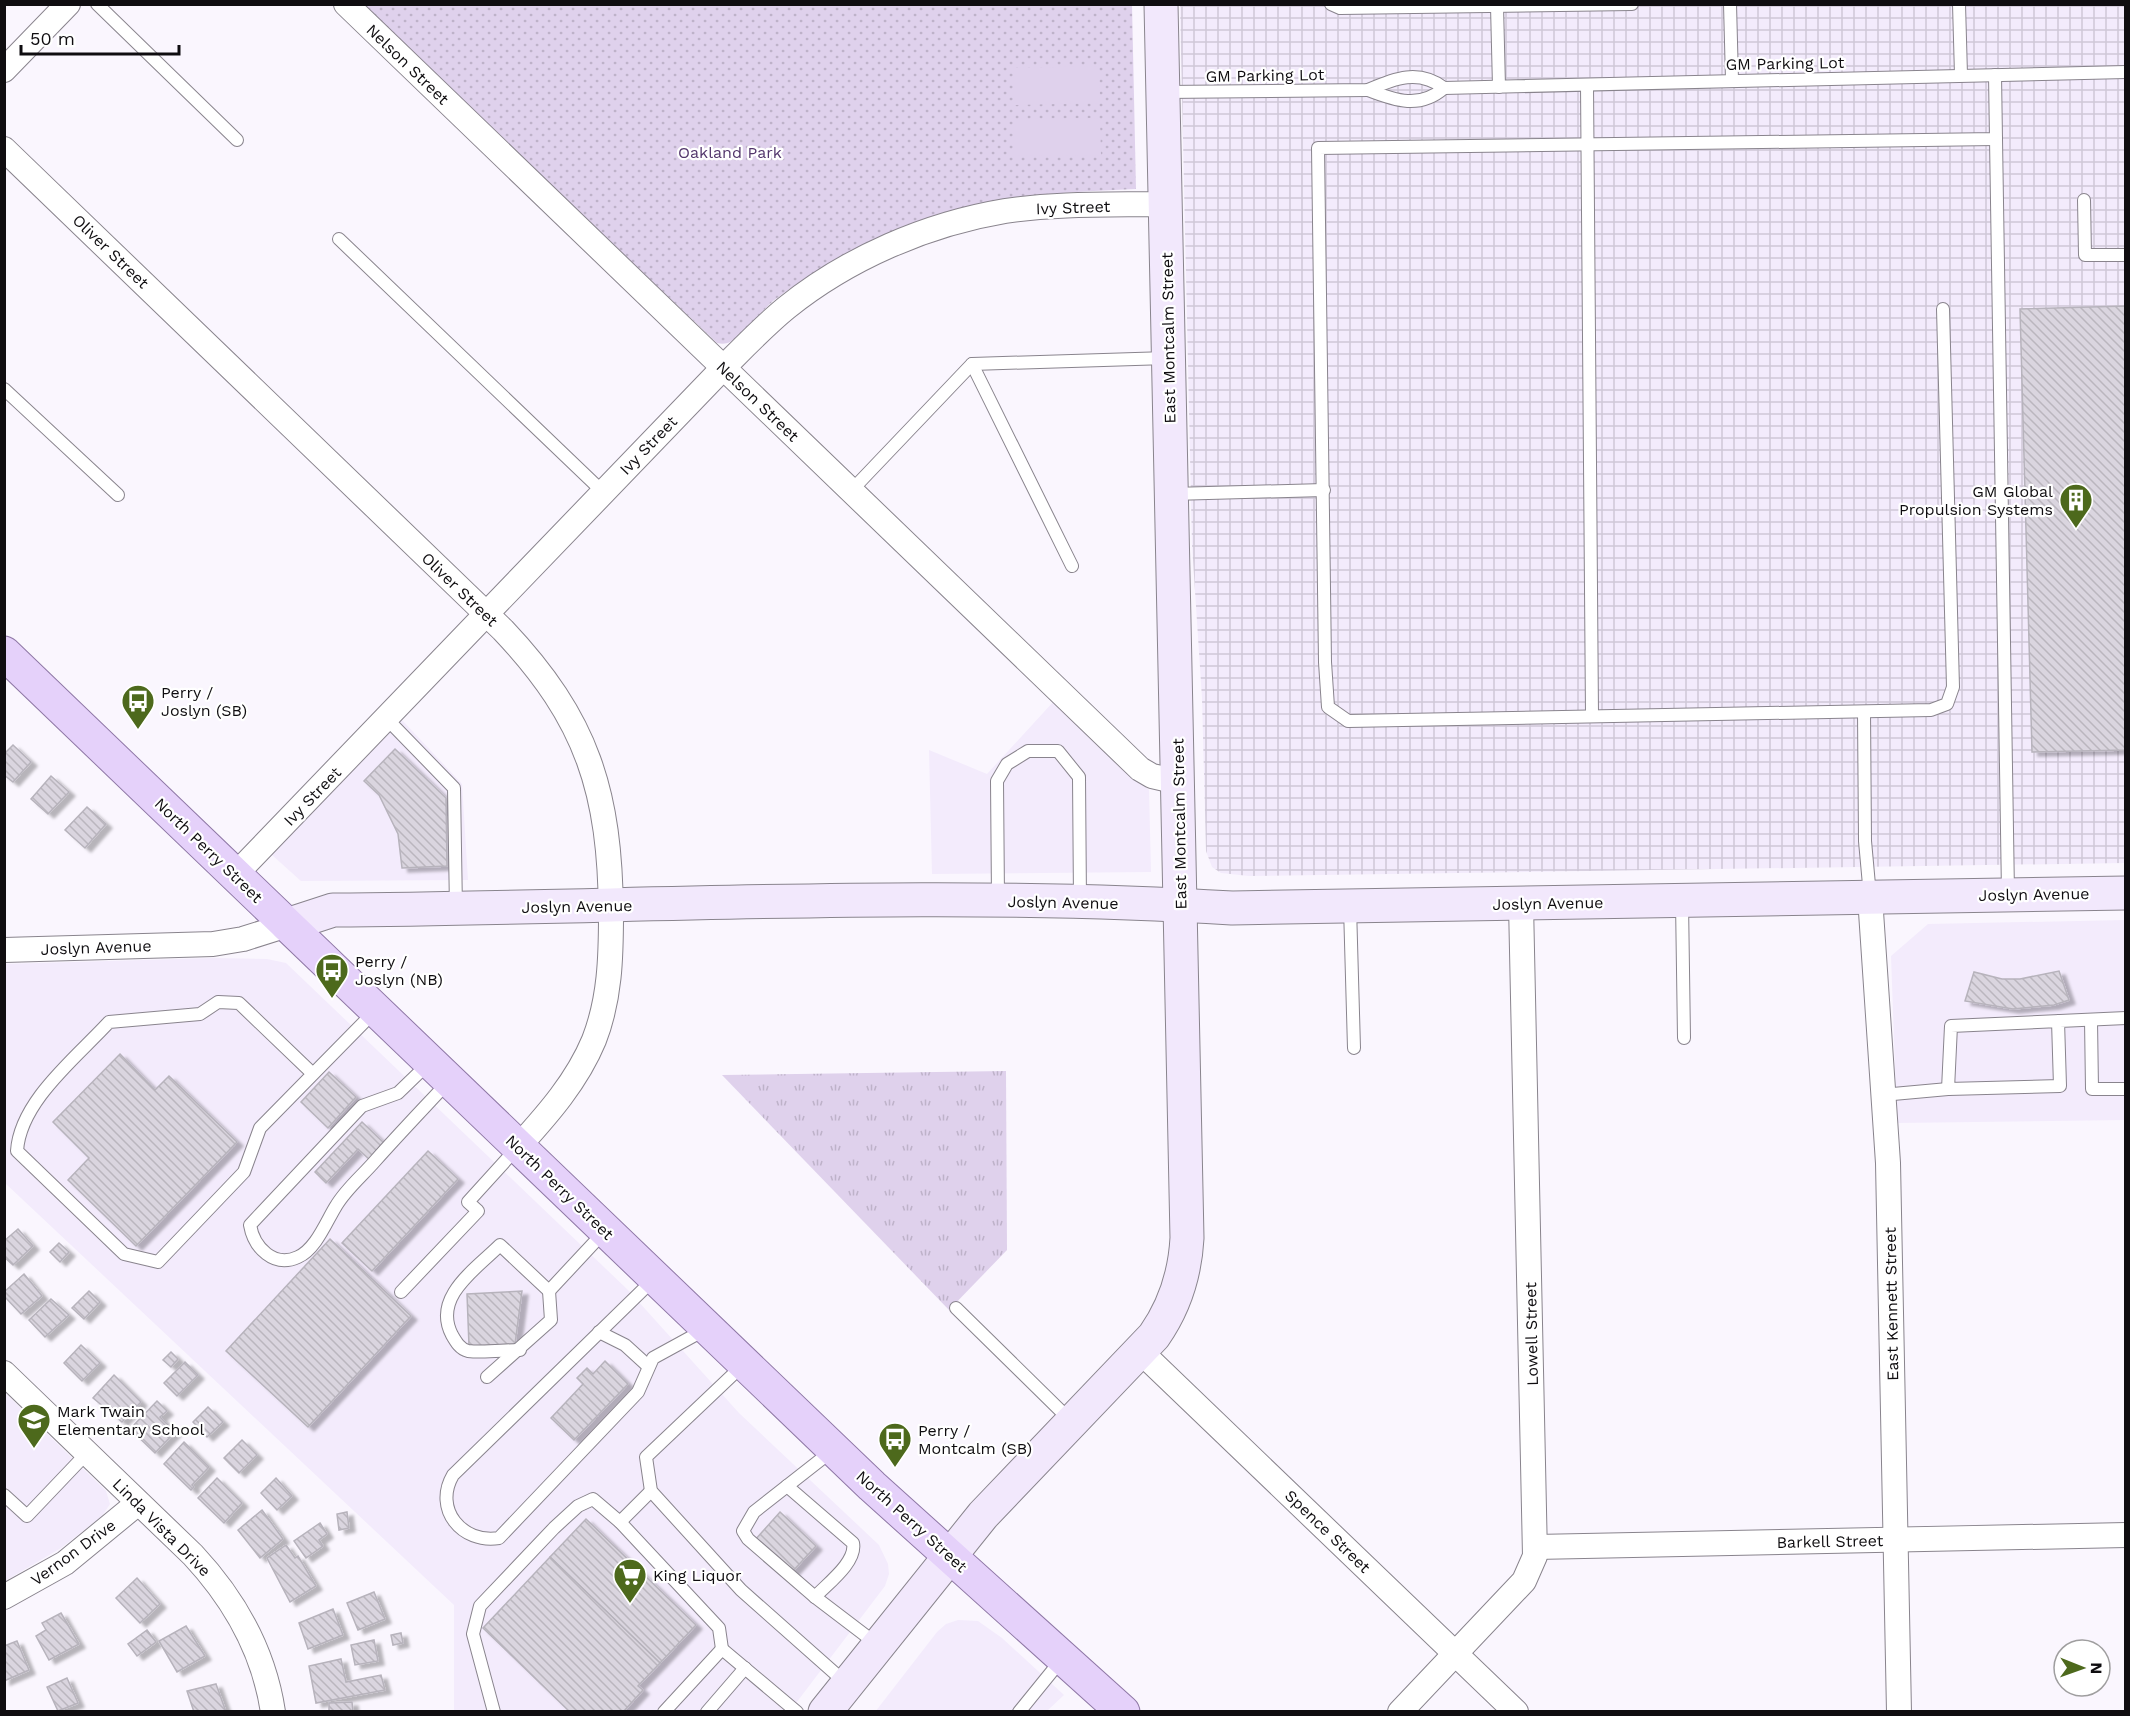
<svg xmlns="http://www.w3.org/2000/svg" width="2130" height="1716" font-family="'Work Sans',sans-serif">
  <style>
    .built { fill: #f3ebfc }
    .industrial { fill: url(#industrial-grid) }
    .grass { fill: url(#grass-tufts) }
    .park { fill: url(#park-dots) }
    .pitch { fill: #dfd1ec }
    .building { fill: url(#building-back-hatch); stroke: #b7b3bc; stroke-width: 1.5; filter: url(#shadow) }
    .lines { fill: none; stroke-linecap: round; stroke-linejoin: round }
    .service-casing { stroke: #89848d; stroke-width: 14 }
    .minor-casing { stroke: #89848d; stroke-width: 26 }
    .secondary-casing { stroke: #89848d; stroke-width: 35 }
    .primary-casing { stroke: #8f78a6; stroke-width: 35 }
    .service { stroke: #fff; stroke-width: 12 }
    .minor { stroke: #fff; stroke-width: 24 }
    .secondary { stroke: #f2e8fc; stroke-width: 33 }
    .primary { stroke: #e5d1fa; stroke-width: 33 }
    .labels { text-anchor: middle; stroke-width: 4.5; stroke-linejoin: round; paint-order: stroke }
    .street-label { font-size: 16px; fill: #0f0d10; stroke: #fff }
    .park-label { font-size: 16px; fill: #52356b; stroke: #fff }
    .poi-label { font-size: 16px; fill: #0f0d10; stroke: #fff; text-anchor: start }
  </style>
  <defs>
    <pattern id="industrial-grid" width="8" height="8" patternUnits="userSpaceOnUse" patternTransform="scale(1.5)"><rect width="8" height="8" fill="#f3ebfc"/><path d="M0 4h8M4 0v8" fill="none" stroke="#cfc8d7"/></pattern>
    <pattern id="grass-tufts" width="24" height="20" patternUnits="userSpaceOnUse" patternTransform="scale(1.5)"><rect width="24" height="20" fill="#dfd1ec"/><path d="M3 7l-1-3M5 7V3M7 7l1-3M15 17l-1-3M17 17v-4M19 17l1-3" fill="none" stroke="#beb2c9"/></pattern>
    <pattern id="park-dots" width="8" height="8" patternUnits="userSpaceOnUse" patternTransform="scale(1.5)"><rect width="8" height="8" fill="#dfd1ec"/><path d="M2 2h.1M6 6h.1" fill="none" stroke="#beb2c9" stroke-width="1.8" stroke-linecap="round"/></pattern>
    <pattern id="building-back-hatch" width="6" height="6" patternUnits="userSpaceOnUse" patternTransform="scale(1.5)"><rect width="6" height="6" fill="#dad5df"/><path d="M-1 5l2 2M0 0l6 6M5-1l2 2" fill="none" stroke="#bab6be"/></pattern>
    <filter id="shadow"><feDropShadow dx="6" dy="4" stdDeviation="1.5" flood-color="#0004"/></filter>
  </defs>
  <rect width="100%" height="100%" fill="#faf6fe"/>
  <g class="built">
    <path d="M1054,701L1149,790L1151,872L932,874L929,750L987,774Z"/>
    <path d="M400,718L462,784L468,880L301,881L271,854Z"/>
    <path d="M2125,920V1120L1897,1123L1891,956L1928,924Z"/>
    <path d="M212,958L267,959L286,963L628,1290L739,1413L879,1545L888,1564L889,1574L885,1586L790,1711H454V1605L5,1183L4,964Z"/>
    <path d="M4,1392L106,1491L110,1504L102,1516L61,1548L5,1581Z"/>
    <path d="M958,1620L978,1621L1002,1638L1064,1695L1047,1711L875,1712L937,1632L946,1624Z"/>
  </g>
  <path class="industrial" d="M1180,5H2125V863L1249,876L1221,873L1212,867L1206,851L1202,698L1192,545Z"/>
  <path class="grass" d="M1006,1071L1007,1250L949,1310L722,1075Z"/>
  <path class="park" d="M362,5H1132L1136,189C1016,194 937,200 830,263C811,274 791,287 773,301C759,313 747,332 730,342C726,344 722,344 717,343Z"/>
  <g class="pitch">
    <path d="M1099,66L1100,103L1014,105V68Z"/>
    <path d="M1100,118L1101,155L1015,156V119Z"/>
  </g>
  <g class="building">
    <path d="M2126,306V750L2032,752L2020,309Z"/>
    <path d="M13,745L31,762L13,782L4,775V754Z"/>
    <path d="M395,749L446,798L447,866L402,868L398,834L379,795L364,781Z"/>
    <path d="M51,776L69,792L48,814L31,799Z"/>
    <path d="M87,807L106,824L85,848L65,830Z"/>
    <path d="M2059,971L2069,1000L2054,1005L2013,1009L1965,1001L1974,972L2002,979H2020Z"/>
    <path d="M120,1054L155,1090L169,1076L237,1142L136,1246L68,1180L89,1158L53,1122Z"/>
    <path d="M329,1072L356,1097L328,1128L301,1102Z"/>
    <path d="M362,1122L385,1144L370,1160L358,1149L326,1183L315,1172Z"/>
    <path d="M428,1151L458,1179L372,1271L342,1243Z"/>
    <path d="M18,1229L33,1246L13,1265L4,1257V1241Z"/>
    <path d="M330,1239L411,1316L308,1427L226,1351Z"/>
    <path d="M59,1243L69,1252L60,1262L50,1252Z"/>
    <path d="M24,1274L42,1296L21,1314L4,1296V1292Z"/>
    <path d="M89,1291L100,1302L84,1319L72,1308Z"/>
    <path d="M522,1291L515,1344L469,1346L467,1294Z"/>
    <path d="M51,1299L69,1315L45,1337L29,1320Z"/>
    <path d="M81,1345L100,1363L82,1381L64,1363Z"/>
    <path d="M171,1352L178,1359L171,1367L163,1360Z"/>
    <path d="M605,1361L628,1384L574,1440L551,1418L583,1384L577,1378L587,1368L593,1374Z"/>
    <path d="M185,1362L198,1375L177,1396L164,1383Z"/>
    <path d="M114,1375L141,1402L122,1422L93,1398Z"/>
    <path d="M157,1401L167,1411L160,1417L175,1432L155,1453L130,1429Z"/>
    <path d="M208,1407L223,1422L207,1437L193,1422Z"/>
    <path d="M242,1440L257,1455L239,1473L224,1458Z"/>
    <path d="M184,1442L209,1467L192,1485L194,1487L191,1490L164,1464Z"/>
    <path d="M217,1478L242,1503L224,1523L198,1498Z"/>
    <path d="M276,1478L292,1496L277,1510L261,1493Z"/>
    <path d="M262,1510L283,1539L260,1558L238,1530Z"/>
    <path d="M347,1512L349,1528L339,1530L337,1514Z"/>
    <path d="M780,1512L816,1546L791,1573L755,1540Z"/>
    <path d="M586,1519L696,1625L660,1663L550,1557Z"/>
    <path d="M320,1523L327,1534L319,1540L323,1546L306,1558L294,1541Z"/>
    <path d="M286,1545L295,1558L298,1556L316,1586L290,1602L267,1558Z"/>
    <path d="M550,1557L660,1663L638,1686L643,1690L623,1712H570L483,1628Z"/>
    <path d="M137,1578L160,1604L140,1623L116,1598Z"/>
    <path d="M374,1592L385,1619L358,1630L347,1603Z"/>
    <path d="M333,1609L343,1635L308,1649L299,1623Z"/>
    <path d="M61,1613L79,1644L49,1660L36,1636L46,1630L42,1623Z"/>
    <path d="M186,1626L205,1656L177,1672L159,1641Z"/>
    <path d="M147,1630L156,1642L137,1656L128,1644Z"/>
    <path d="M401,1633L403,1643L393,1645L391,1635Z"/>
    <path d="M374,1640L378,1661L355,1665L351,1645Z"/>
    <path d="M17,1641L29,1670L4,1681V1646Z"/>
    <path d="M341,1659L346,1682L381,1675L385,1690L316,1703L309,1666Z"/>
    <path d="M67,1678L78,1703L58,1711L47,1687Z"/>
    <path d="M216,1684L226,1712H194L187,1691Z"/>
    <path d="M352,1702L353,1712H329V1703Z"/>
  </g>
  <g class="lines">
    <defs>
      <g id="service">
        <path d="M97,4L237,140"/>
        <path d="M1331,4L1340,8L1632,4"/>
        <path d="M1730,4L1732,80"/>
        <path d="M1959,4L1961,75"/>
        <path d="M1497,6L1499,87"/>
        <path d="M1587,85L1592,715"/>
        <path d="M1368,90C1396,101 1420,109 1444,88"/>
        <path d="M1164,92L1368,90C1395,78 1419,69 1444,88L2126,72"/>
        <path d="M1996,139L2008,893"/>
        <path d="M2084,200L2085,255H2126"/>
        <path d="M339,239L603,492"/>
        <path d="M1943,309L1953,687L1947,704L1931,710L1348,721L1328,707L1325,662L1318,148L1996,139L1995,75"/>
        <path d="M972,364L1072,566"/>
        <path d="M4,389L118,495"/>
        <path d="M851,491L972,364L1167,358"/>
        <path d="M1172,494L1324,490"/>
        <path d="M1864,712L1865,841L1870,896"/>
        <path d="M386,718L454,788L456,909"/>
        <path d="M998,898L997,781L1007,764L1028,751H1058L1079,777L1080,901"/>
        <path d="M1682,902L1684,1038"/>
        <path d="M1350,907L1354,1048"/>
        <path d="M2091,1020L2092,1089H2126"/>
        <path d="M2058,1021L2060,1086L1948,1089L1951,1026L2126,1018"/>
        <path d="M429,1063L398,1093L362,1106L250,1225C254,1248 274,1268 298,1257C316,1249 326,1222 336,1206C346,1189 362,1176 375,1161C399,1134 424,1108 449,1081"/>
        <path d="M313,1074L239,1003L218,1002L200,1014L109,1022C77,1057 20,1101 17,1151L124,1254L158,1262L244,1172L260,1128L375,1011"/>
        <path d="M1882,1095L1948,1089"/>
        <path d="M654,1279L453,1475C433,1509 462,1544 499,1538L638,1392L653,1358L706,1329"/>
        <path d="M401,1292L478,1211L468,1202L517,1148"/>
        <path d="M956,1308L1071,1421"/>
        <path d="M599,1332L625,1345L648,1366"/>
        <path d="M520,1350C504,1350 484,1353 468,1351C460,1349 456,1342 452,1335C432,1297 476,1269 500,1245L549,1291L604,1232"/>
        <path d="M743,1365L646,1457L651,1491L741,1590L847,1684"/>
        <path d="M487,1377L551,1320L549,1291"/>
        <path d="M833,1450L754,1512L743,1531L748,1539L815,1597L878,1645"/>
        <path d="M787,1486L853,1543C857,1562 827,1584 815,1597"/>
        <path d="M4,1495L27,1516L87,1453"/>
        <path d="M620,1522L651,1491"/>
        <path d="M494,1712L473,1634L480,1606L554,1528L578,1506L593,1499L620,1522L719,1628L722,1649"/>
        <path d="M664,1712L722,1649L797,1712"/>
        <path d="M707,1712L745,1668"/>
        <path d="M1019,1712L1062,1659"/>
      </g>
      <g id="minor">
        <path d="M346,4L1140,769L1152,776L1178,782"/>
        <path d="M4,70L68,4"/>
        <path d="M4,149L503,630C588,720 610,792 611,914C611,957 610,999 594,1040C577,1081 548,1114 518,1147"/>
        <path d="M235,875L723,368C744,347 764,326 786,308C848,258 927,224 1005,211C1058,203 1112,205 1165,204"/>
        <path d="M1870,897L1888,1163L1899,1712"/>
        <path d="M4,950L213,944L243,939L287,925"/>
        <path d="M1140,1351L1516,1712"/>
        <path d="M4,1373L193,1555C234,1599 264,1652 273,1712"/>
        <path d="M1535,1547L2126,1535"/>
        <path d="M4,1597L65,1563L138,1503"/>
        <path d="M1400,1712L1524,1581L1535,1556L1521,904"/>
      </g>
      <g id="secondary">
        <path d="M287,925L333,910C633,908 933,889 1232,908L2126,893"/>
        <path d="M825,1712L983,1515L1154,1336C1175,1306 1185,1275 1187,1238L1161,4"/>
      </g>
      <path id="primary" d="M4,653L872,1486L1123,1712"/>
    </defs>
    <use href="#service" class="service-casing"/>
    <use href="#minor" class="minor-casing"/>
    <use href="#secondary" class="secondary-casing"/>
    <use href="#primary" class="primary-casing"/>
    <use href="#service" class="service"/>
    <use href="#minor" class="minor"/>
    <use href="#secondary" class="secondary"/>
    <use href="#primary" class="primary"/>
  </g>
  <defs>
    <symbol id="building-pin" viewBox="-11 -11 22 30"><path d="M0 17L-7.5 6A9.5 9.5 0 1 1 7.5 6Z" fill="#4d691c" stroke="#fff"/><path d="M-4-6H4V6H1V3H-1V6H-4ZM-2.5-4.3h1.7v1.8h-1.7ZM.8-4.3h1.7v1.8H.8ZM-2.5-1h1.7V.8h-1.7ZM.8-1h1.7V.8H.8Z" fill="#fff"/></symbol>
    <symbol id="bus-pin" viewBox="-11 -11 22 30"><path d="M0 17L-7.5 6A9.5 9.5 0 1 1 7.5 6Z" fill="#4d691c" stroke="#fff"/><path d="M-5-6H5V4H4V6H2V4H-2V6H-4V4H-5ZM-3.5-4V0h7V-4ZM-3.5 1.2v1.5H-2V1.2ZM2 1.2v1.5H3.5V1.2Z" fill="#fff"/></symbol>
    <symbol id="school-pin" viewBox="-11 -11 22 30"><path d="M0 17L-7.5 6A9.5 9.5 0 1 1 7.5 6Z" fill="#4d691c" stroke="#fff"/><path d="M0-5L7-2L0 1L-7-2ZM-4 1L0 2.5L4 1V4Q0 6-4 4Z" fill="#fff"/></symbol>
    <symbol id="supermarket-pin" viewBox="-11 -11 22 30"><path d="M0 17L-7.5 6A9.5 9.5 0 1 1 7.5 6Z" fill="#4d691c" stroke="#fff"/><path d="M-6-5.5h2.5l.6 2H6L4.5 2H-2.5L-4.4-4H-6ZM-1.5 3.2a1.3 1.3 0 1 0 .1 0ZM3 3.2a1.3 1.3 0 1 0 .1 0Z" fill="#fff"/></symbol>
  </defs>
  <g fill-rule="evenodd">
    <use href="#building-pin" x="2057" y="481" width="38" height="52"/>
    <use href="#bus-pin" x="119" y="682" width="38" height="52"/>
    <use href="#bus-pin" x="313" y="951" width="38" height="52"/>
    <use href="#school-pin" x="15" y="1401" width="38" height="52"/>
    <use href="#bus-pin" x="876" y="1420" width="38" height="52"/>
    <use href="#supermarket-pin" x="611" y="1556" width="38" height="52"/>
  </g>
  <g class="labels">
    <g class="street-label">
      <text transform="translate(1785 63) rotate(-1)" y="6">GM Parking Lot</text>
      <text transform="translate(408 64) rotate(44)" y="6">Nelson Street</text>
      <text transform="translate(1265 75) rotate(-1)" y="6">GM Parking Lot</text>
      <text transform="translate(1073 207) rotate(-2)" y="6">Ivy Street</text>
      <text transform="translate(111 251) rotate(44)" y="6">Oliver Street</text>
      <text transform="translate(1168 338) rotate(-91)" y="6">East Montcalm Street</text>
      <text transform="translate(758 401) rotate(44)" y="6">Nelson Street</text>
      <text transform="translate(648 445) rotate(-46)" y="6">Ivy Street</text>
      <text transform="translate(460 589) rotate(44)" y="6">Oliver Street</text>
      <text transform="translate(312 796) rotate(-46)" y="6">Ivy Street</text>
      <text transform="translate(1179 824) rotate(-91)" y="6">East Montcalm Street</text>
      <text transform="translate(209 850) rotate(44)" y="6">North Perry Street</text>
      <text transform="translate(2034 894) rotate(-1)" y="6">Joslyn Avenue</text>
      <text transform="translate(1063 902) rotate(1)" y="6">Joslyn Avenue</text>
      <text transform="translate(1548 903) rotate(-1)" y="6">Joslyn Avenue</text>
      <text transform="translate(577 906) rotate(-1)" y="6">Joslyn Avenue</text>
      <text transform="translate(96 947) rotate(-2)" y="6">Joslyn Avenue</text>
      <text transform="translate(560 1187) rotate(44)" y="6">North Perry Street</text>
      <text transform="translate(1891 1304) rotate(-91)" y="6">East Kennett Street</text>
      <text transform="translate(1531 1334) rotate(-91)" y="6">Lowell Street</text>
      <text transform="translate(912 1521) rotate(42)" y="6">North Perry Street</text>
      <text transform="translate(162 1527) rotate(45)" y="6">Linda Vista Drive</text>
      <text transform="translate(1328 1531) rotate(44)" y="6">Spence Street</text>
      <text transform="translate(1830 1541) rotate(-1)" y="6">Barkell Street</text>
      <text transform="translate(73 1552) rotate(-36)" y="6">Vernon Drive</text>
    </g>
    <g class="park-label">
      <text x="730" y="158">Oakland Park</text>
    </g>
    <g class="poi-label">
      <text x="2053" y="497" text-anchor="end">GM Global<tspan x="2053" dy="18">Propulsion Systems</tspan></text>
      <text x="161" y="698">Perry /<tspan x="161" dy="18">Joslyn (SB)</tspan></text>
      <text x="355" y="967">Perry /<tspan x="355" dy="18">Joslyn (NB)</tspan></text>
      <text x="57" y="1417">Mark Twain<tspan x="57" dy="18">Elementary School</tspan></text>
      <text x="918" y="1436">Perry /<tspan x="918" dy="18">Montcalm (SB)</tspan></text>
      <text x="653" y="1581">King Liquor</text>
    </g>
  </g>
  <rect width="2130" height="1716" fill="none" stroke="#0f0d10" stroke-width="12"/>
  <g transform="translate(2082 1668) rotate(91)"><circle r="28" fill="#ffffff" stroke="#9f9e9f" stroke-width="1.5"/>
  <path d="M0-4.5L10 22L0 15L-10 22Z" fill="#4d691c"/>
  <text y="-9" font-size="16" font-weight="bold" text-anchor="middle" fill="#0f0d10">N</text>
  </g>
  <path d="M21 45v9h158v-9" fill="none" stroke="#0f0d10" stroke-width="3"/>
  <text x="30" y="45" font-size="18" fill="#0f0d10" stroke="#ffffff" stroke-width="4.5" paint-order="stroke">50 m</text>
</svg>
